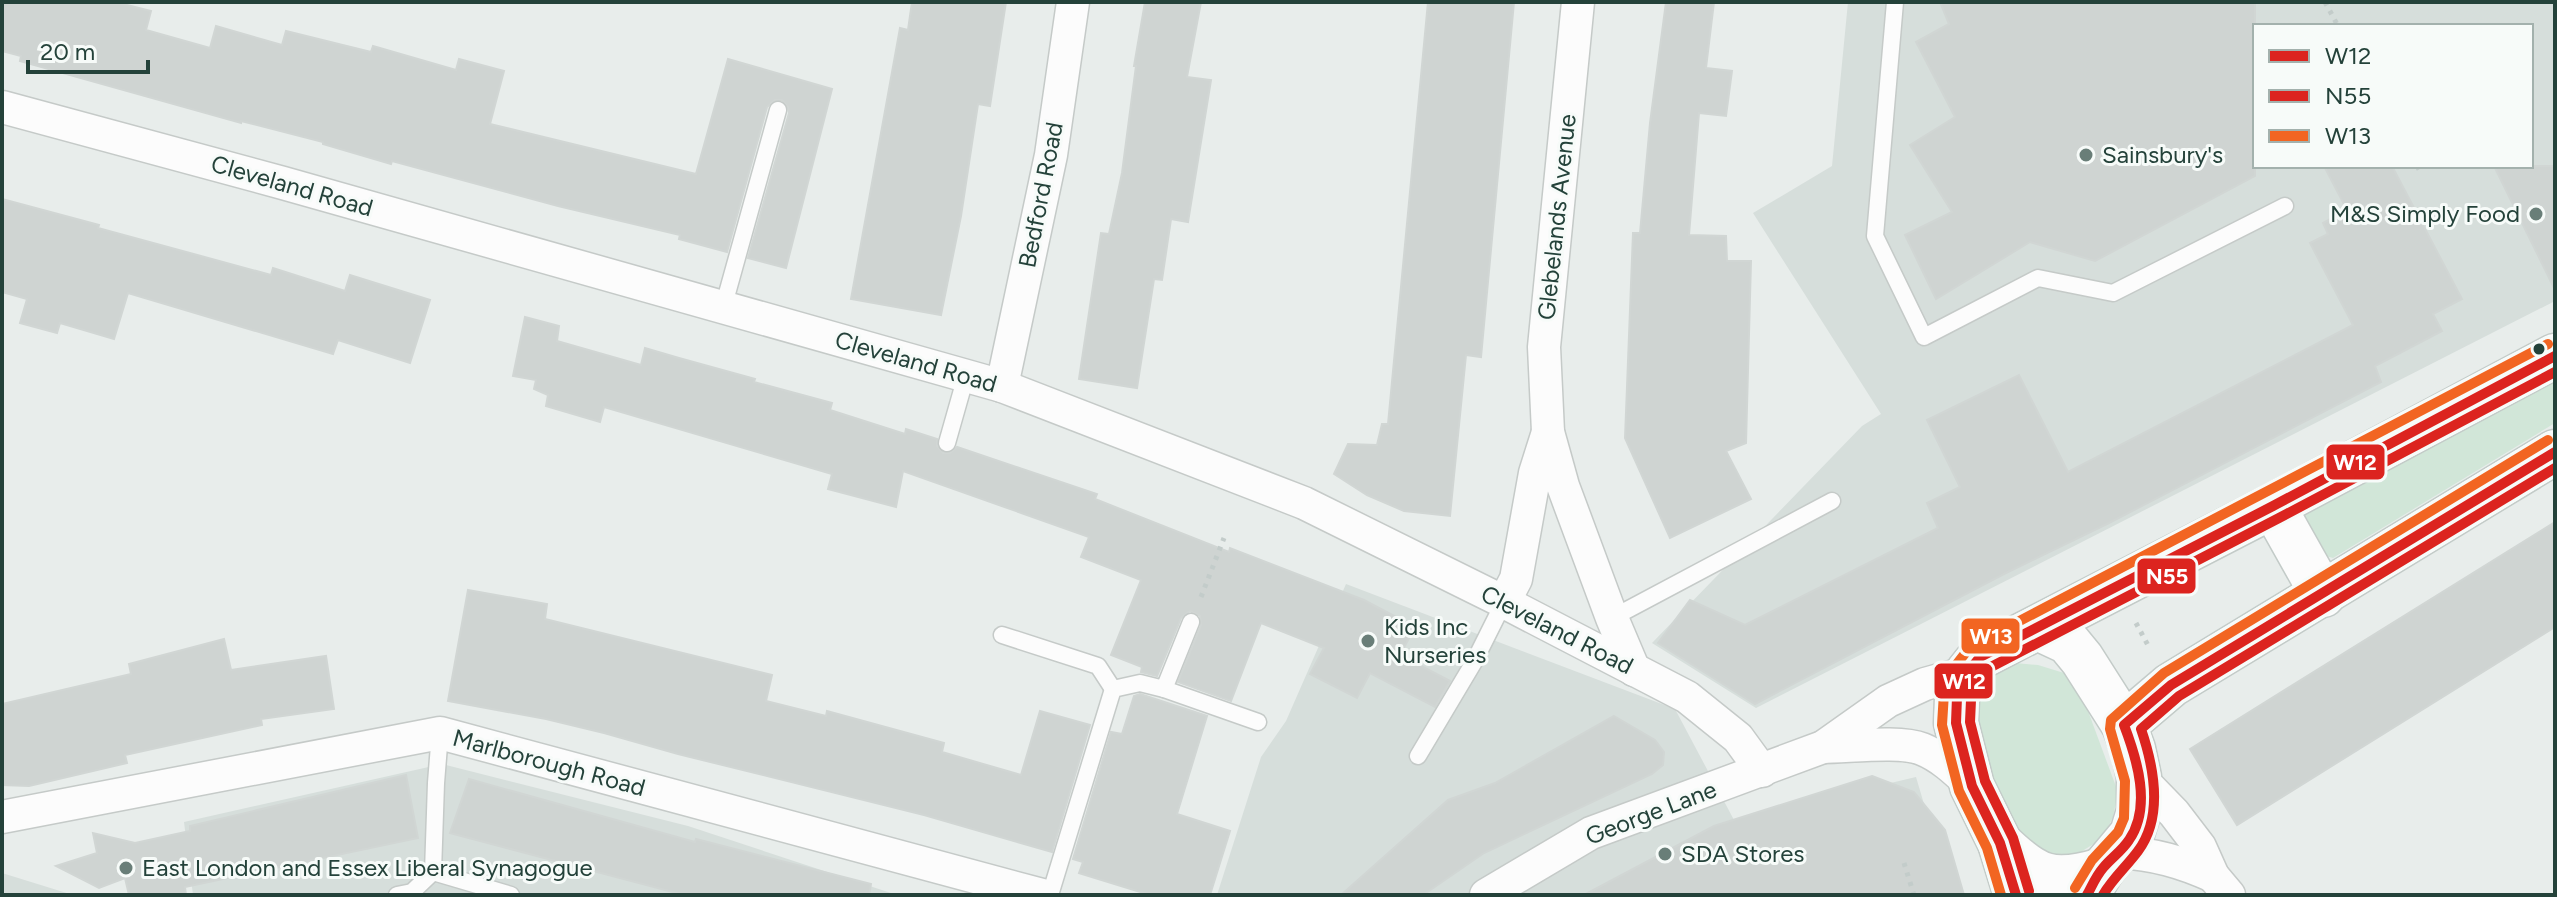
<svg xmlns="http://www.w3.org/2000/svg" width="2557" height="897" font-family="Figtree,sans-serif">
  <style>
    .built { fill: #d6dedb; fill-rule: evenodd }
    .green { fill: #d1e6d8 }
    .building { fill: #cfd4d2; stroke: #d1d6d4; stroke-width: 2 }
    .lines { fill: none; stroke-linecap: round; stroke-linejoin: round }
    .service-casing { stroke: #c5cac8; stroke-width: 19 }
    .minor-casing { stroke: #c5cac8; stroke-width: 35 }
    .secondary-casing { stroke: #c3cbc8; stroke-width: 47 }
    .path { stroke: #c3ccca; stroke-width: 5; stroke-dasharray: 4 6; stroke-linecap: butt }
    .service { stroke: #fcfcfc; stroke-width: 16 }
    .minor { stroke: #fcfcfc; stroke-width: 32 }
    .secondary { stroke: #fcfcfc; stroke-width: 44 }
    .bus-1-casing { stroke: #f7fbf9; stroke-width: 16 }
    .bus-2-casing { stroke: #f7fbf9; stroke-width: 16 }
    .bus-3-casing { stroke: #f7fbf9; stroke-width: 16 }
    .bus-1 { stroke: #dc241f; stroke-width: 10 }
    .bus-2 { stroke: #dc241f; stroke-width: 10 }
    .bus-3 { stroke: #f26522; stroke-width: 10 }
    .poi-dot { fill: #697e78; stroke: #f7fbf9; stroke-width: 3 }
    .bus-dot { fill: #24423a; stroke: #f7fbf9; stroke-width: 3 }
    .labels { text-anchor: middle; stroke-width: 6; stroke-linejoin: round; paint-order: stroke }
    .poi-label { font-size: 24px; fill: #24423a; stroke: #f7fbf9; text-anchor: start }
    .street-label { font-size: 24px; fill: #24423a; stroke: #f7fbf9 }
    .line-badge { stroke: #f7fbf9; stroke-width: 3 }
    .badge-label { font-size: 22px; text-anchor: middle; font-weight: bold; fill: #fff }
  </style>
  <rect width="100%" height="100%" fill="#e8edeb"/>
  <g class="built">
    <path d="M1848,2H2555V301L1756,708L1652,643L1862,426L1881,414L1753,213L1832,166ZM2255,26H2531V166H2255Z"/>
    <path d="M1346,584L1675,709L1734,820L1916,777L1951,895H1217L1261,757L1286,721Z"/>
    <path d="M442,764L688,826L897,895H193L184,822Z"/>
    <path d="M2,873L73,895H2Z"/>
  </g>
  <g class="green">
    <path d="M2555,376V423L2333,558L2322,555L2302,525L2305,514Z"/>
    <path d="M2015,663L2038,665L2064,673L2081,692L2118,792L2113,817L2103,838L2076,855L2056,856L2040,850L2019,832L1975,746L1979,699L1993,674Z"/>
  </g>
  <g class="building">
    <path d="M2,2H115L151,11L146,30L210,48L216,26L282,45L286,31L371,52L373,46L456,70L459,59L504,71L490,124L696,174L728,59L832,89L786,268L748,258L789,113L788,107L782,100H775L767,107L727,252L679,239L680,235L558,206L392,161L391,164L323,144V142L241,121V123L20,61L21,56L2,51Z"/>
    <path d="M912,2H1006L990,106L978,104L961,216L941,315L851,299L900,28L908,30Z"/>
    <path d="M1145,2H1201L1187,77L1211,80L1188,222L1171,219L1162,280L1154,279L1137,388L1079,379L1101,233L1109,234L1122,173L1136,66H1134Z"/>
    <path d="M1428,2H1514L1481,357L1466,355L1450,516L1404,511L1367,495L1334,474L1348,444L1377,445L1382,424H1388Z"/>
    <path d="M1666,2H1714L1706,68L1732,71L1726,116L1699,113L1689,235L1726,236L1727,261H1751L1746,443L1726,451L1751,499L1670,538L1625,438L1633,233H1640L1650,123Z"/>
    <path d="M1940,2H2255V176L2095,261L2030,242L1936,299L1905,235L1952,212L1910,145L1955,117L1916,42L1949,24Z"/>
    <path d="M2324,166H2392L2462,299L2433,314L2442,331L2375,366L2381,382L2109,523L2004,574L1755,704L1658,643L1690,600L1745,625L1938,528L1927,503L1960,487L1927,420L2019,375L2068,472L2353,325L2310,243L2328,234L2323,223L2347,210Z"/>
    <path d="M2494,166H2555V290Z"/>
    <path d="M2,199L99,225L98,228L271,275L273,268L345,291L350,275L430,300L410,363L338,340L333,354L128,293L114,339L60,323L57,333L20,323L27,299L2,292Z"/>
    <path d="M525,317L559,326L557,341L641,365L645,348L679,358L755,379L754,382L832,403L830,410L905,434L906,429L937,439V446L943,453H950L957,447L1097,494L1095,499L1229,552L1230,548L1364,600L1415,627L1400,655L1450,681L1435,707L1370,673L1357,698L1310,674L1324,648L1261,623L1231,701L1178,682L1201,625L1200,616L1190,611L1181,618L1157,676L1141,672L1142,667L1111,655L1141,580L1081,557L1089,537L903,471L896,507L828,489L832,474L604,407L600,422L546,406L548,395L534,389L536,380L513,376Z"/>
    <path d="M2555,522V627L2237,825L2190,749Z"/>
    <path d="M468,590L547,604L545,619L772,675L766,701L826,716L827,711L944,743L942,752L1021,775L1040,711L1090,725L1052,852L924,815L678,754L604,733L546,719L448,701Z"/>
    <path d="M224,639L231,670L326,656L334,709L261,719L262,725L125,755L127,763L29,786L2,785V704L131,674L129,664Z"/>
    <path d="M1140,694L1207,716L1177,814L1230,831L1210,895H1150L1079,873L1083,862L1073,859L1111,732L1122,734L1134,696Z"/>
    <path d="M1614,716L1655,740L1664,752L1663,765L1652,774L1484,853L1423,895H1341L1448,800L1495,783Z"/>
    <path d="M406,775L418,838L185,887L186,895H129L125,878L99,888L56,866L97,853L93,833L135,843L190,831V826Z"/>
    <path d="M1872,776L1914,792L1945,830L1964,895H1584L1714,826Z"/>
    <path d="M469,779L695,842L696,839L871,884L869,895H684L450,833Z"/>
  </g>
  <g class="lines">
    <defs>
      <g id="service">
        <path d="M1895,2L1875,236L1924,337L2038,278L2113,293L2285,206"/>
        <path d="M723,308L778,110"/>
        <path d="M947,443L966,376"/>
        <path d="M1612,618L1832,501"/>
        <path d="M1002,635L1098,666L1113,689"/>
        <path d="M1164,689L1258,722"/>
        <path d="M440,733L436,783L433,872L511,895"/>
        <path d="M1418,756L1474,662L1504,602"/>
        <path d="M397,895L412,892L433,872"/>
        <path d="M1050,895L1113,689L1140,683L1164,689L1191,622"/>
      </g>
      <g id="minor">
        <path d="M1578,2L1544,347L1548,432L1563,486L1612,618L1634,670"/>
        <path d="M2,107L283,183L1002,386L1304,503L1504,602L1687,697L1738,738L1762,771"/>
        <path d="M1002,386L1051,155L1073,2"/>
        <path d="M1504,602L1516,579L1535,473L1548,432"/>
        <path d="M1823,747C1849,747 1900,740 1922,749C1942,757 1957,772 1972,786"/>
        <path d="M2139,777L2174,813L2200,847L2213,876L2229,895"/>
        <path d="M2,817L440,733L1042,895"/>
        <path d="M2119,852C2154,854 2182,862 2213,876"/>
        <path d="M1486,895L1591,833L1823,747L1888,701L1925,684L1968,672"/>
      </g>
      <g id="secondary">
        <path d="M2273,506L2323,595"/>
        <path d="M2038,628L2068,642L2082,659L2124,725L2133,749L2139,777V811L2132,834L2102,870L2087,895"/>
        <path d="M2124,725L2171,685L2555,452"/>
        <path d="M2000,843C2036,878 2052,885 2102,870"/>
        <path d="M2016,895L2000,843L1972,786L1956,723L1957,697L1968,672L1980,657L2273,506L2555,356"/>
      </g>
    </defs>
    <use href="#service" class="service-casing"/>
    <use href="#minor" class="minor-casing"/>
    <use href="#secondary" class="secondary-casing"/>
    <g class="path">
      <path d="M2325,2L2338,26"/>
      <path d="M2417,166L2420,171"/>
      <path d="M1201,597L1224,538"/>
      <path d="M2136,623L2150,649"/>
      <path d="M1904,863L1914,895"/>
    </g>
    <use href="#service" class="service"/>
    <use href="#minor" class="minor"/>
    <use href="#secondary" class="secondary"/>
    <defs>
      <g id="bus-1">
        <path d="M2016,895L2000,843L1972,786L1956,723L1957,697L1968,672L1980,657L2273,506L2555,356"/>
        <path d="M2087,895C2092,886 2096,876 2103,868C2111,858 2122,851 2129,840C2152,807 2137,759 2124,725L2171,685L2555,452"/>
      </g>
      <g id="bus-2">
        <path d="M2029,891L2013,838L1985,781L1970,722L1971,700L1980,679L1989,668L2279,518L2555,372"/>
        <path d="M2103,895C2113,878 2127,866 2138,851C2164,816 2154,767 2141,729L2179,696L2555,468"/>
      </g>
      <g id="bus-3">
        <path d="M2075,888L2092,860L2118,832L2124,818L2125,781L2110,729L2111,720L2164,673L2548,440"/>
        <path d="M2001,895L1987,848L1959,791L1942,725L1944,693L1956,665L1970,647L2548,344"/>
      </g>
    </defs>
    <use href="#bus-1" class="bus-1-casing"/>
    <use href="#bus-2" class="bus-2-casing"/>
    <use href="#bus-3" class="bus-3-casing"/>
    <use href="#bus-1" class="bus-1"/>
    <use href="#bus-2" class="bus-2"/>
    <use href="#bus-3" class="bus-3"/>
  </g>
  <g class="poi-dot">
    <circle cx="2086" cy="155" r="8"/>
    <circle cx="2536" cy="214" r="8"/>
    <circle cx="1368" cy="641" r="8"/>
    <circle cx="1665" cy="854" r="8"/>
    <circle cx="126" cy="868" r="8"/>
  </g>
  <circle class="bus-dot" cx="2539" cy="349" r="7"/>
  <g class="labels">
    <g class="poi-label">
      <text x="2102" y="163">Sainsbury's</text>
      <text x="2520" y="222" text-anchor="end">M&amp;S Simply Food</text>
      <text x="1384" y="635">Kids Inc<tspan x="1384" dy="28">Nurseries</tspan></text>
      <text x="1681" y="862">SDA Stores</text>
      <text x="142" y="876">East London and Essex Liberal Synagogue</text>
    </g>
    <g class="street-label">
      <text transform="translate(292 186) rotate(16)" y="8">Cleveland Road</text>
      <text transform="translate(1041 195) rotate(-79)" y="8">Bedford Road</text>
      <text transform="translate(1557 217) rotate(-84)" y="8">Glebelands Avenue</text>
      <text transform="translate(916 362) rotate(16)" y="8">Cleveland Road</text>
      <text transform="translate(1557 630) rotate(27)" y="8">Cleveland Road</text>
      <text transform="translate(549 763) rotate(15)" y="8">Marlborough Road</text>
      <text transform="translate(1651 813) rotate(-21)" y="8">George Lane</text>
    </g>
  </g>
  <g class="line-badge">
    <rect x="2325" y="443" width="61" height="38" rx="8" fill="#dc241f"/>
    <rect x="2136" y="557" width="61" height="38" rx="8" fill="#dc241f"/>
    <rect x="1960" y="617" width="61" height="38" rx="8" fill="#f26522"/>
    <rect x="1933" y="662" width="61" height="38" rx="8" fill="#dc241f"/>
  </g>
  <g class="badge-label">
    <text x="2355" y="470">W12</text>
    <text x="2167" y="584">N55</text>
    <text x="1991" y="644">W13</text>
    <text x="1964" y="689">W12</text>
  </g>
  <rect width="2557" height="897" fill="none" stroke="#24423a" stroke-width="8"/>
  <rect x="2253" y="24" width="280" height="144" fill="#f7fbf9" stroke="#a3b1ad" stroke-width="2"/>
  <rect x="2269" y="50" width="40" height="12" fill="#dc241f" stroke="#a3b1ad" stroke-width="2"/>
  <text x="2325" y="64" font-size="24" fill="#24423a">W12</text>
  <rect x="2269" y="90" width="40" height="12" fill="#dc241f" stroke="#a3b1ad" stroke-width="2"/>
  <text x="2325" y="104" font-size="24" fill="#24423a">N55</text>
  <rect x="2269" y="130" width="40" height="12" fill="#f26522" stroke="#a3b1ad" stroke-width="2"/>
  <text x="2325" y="144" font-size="24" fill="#24423a">W13</text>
  <path d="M28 60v12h120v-12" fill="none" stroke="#24423a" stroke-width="4"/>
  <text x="40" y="60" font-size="24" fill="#24423a" stroke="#f7fbf9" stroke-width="6" paint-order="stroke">20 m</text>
</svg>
